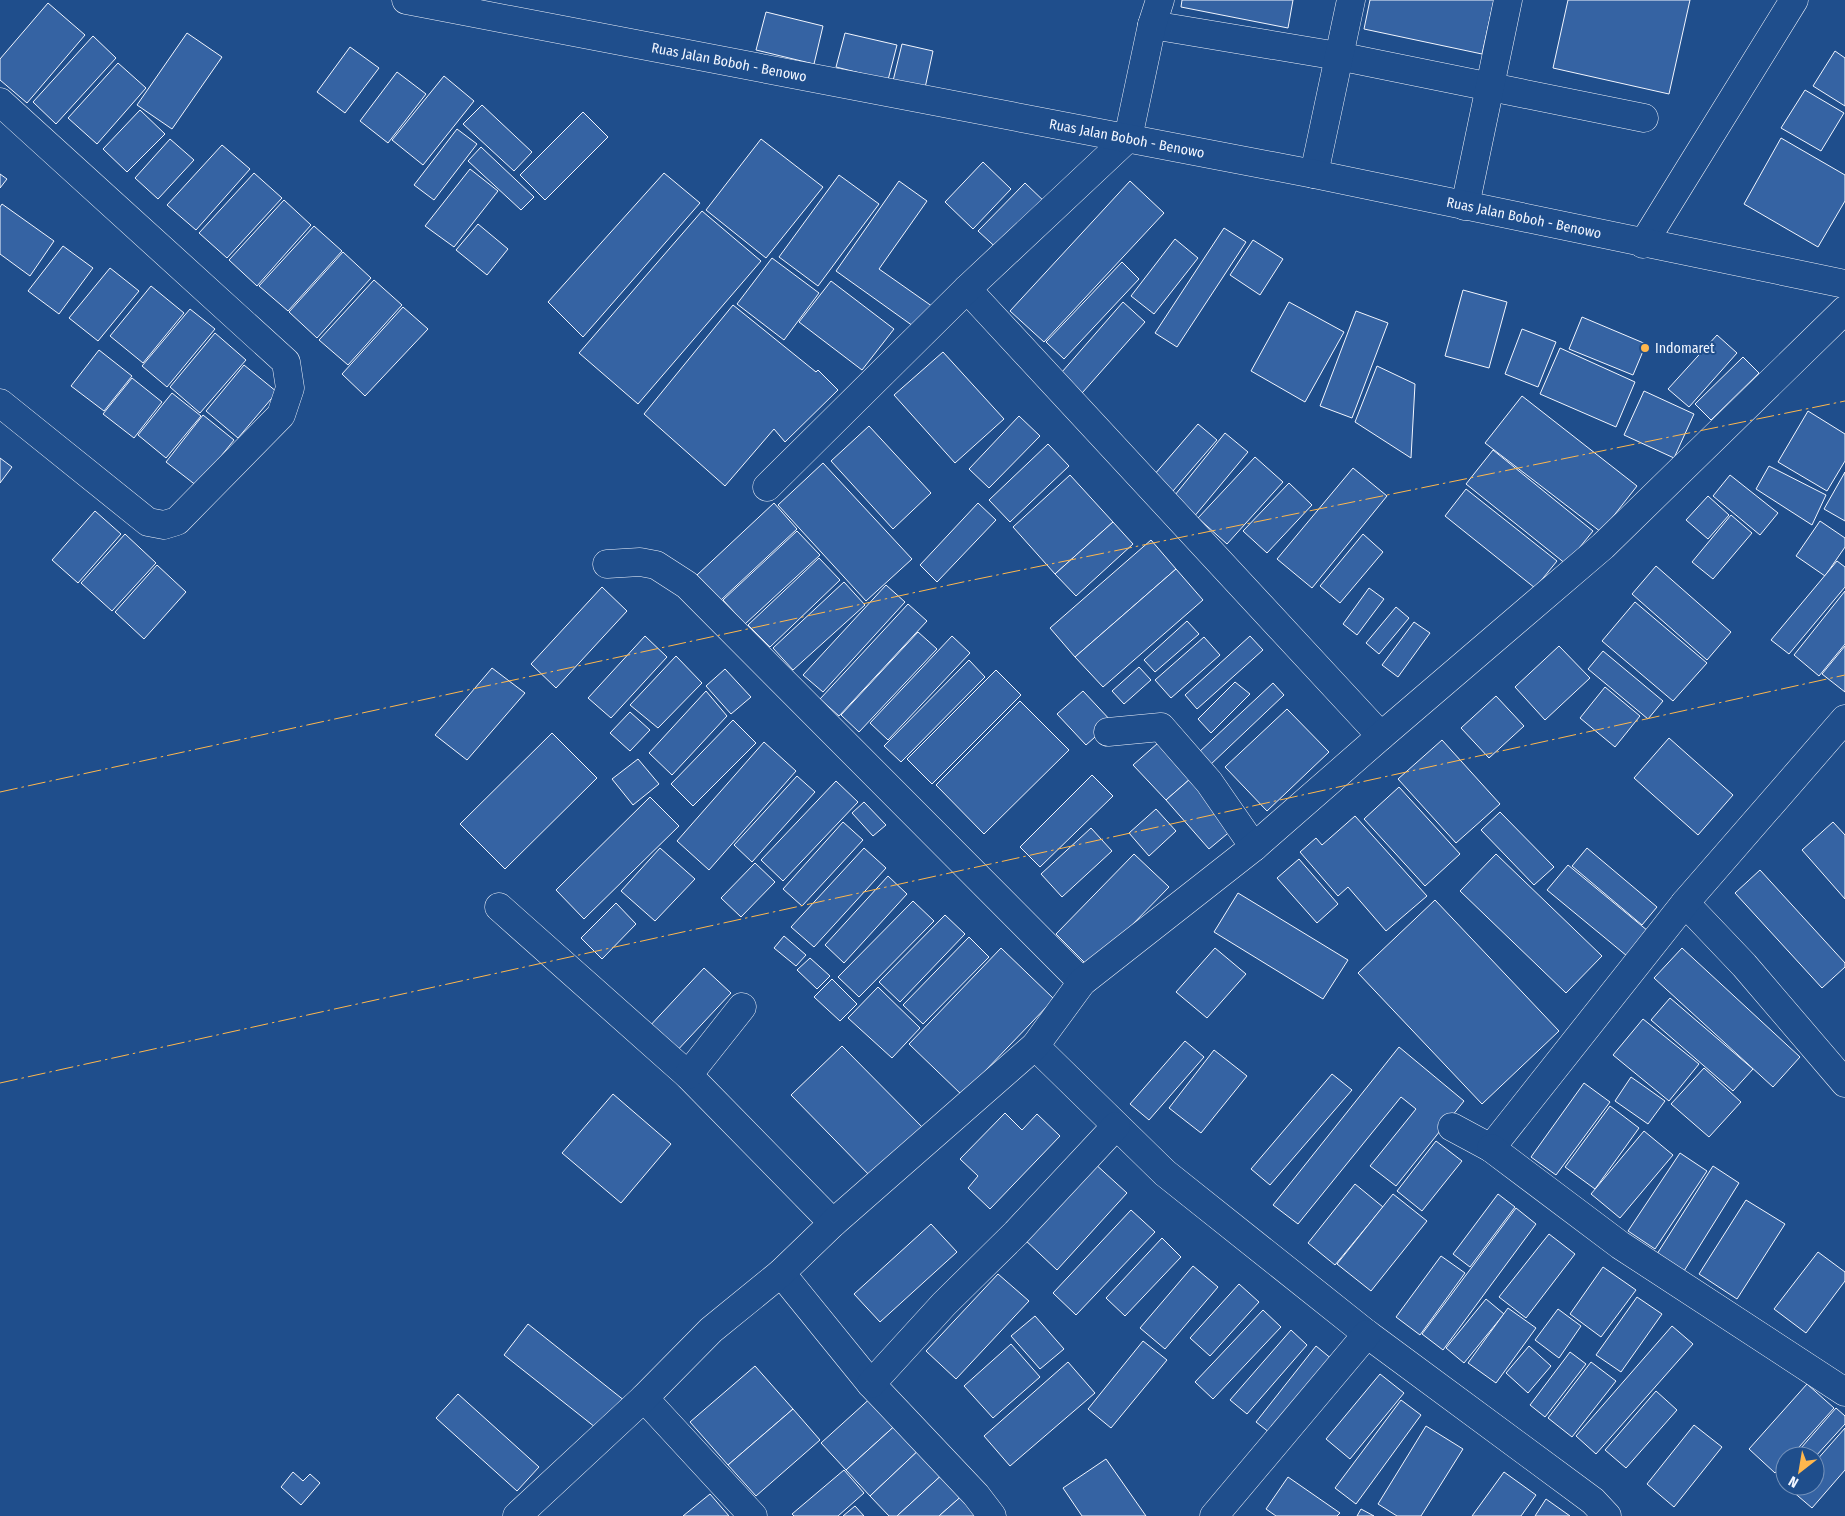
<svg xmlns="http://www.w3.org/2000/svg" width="1845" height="1516" font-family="'Fira Sans Condensed',sans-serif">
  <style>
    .building { fill: #3563a3; stroke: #f2f6ff }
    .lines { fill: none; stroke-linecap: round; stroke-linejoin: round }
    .minor-casing { stroke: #f2f6ff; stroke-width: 29 }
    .major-casing { stroke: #f2f6ff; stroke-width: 29 }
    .minor { stroke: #1f4e8c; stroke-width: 28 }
    .major { stroke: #1f4e8c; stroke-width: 28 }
    .power { stroke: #ffb74d; stroke-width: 1; stroke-dasharray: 18 4 2.5 4; stroke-linecap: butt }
    .poi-dot { fill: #ffb74d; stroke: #1f4e8c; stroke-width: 2 }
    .labels { text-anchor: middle; stroke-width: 4; stroke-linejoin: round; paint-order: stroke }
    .street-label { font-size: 14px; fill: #f2f6ff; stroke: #1f4e8c }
    .poi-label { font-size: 14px; fill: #f2f6ff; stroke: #1f4e8c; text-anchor: start }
  </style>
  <rect width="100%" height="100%" fill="#1f4e8c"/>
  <g class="building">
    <path d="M1182,0H1293L1288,28L1181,7Z"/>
    <path d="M1370,0H1494L1482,54L1364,29Z"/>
    <path d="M1568,0H1690L1669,94L1553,68Z"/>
    <path d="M48,3L85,35L27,103L0,80V59Z"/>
    <path d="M766,12L823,26L814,64L756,50Z"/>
    <path d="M187,33L222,57L172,129L137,105Z"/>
    <path d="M845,33L897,45L888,80L836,67Z"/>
    <path d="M93,36L116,58L56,124L33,102Z"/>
    <path d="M902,44L933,51L925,88L893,81Z"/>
    <path d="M350,47L379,68L345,113L317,92Z"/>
    <path d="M1835,51L1845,58V106L1813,86Z"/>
    <path d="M118,63L146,88L97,144L68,118Z"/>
    <path d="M397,72L426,94L388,143L360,121Z"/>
    <path d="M444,76L474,101L423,165L392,140Z"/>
    <path d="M1805,90L1844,113L1821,151L1781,128Z"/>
    <path d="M482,105L532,152L514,171L463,124Z"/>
    <path d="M140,110L165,134L127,172L103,149Z"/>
    <path d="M583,112L608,137L545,200L520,175Z"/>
    <path d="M457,129L477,144L434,200L414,185Z"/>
    <path d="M1781,138L1845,175V201L1818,247L1744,204Z"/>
    <path d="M170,139L194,160L158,199L135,178Z"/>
    <path d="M761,139L823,187L766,258L706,210Z"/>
    <path d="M222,145L250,169L196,230L167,205Z"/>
    <path d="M481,147L534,197L521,210L468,161Z"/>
    <path d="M983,162L1011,189L973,229L945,202Z"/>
    <path d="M470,169L498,191L454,247L425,226Z"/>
    <path d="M254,173L282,198L227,258L199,233Z"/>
    <path d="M664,173L700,203L583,337L548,302Z"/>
    <path d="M0,174L7,179L0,188Z"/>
    <path d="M839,175L879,204L818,286L779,257Z"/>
    <path d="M899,181L927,201L879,269L936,309L920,331L836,271Z"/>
    <path d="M1130,181L1164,213L1044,342L1010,311Z"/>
    <path d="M1025,183L1048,205L1002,253L978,231Z"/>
    <path d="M284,200L311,225L257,286L229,260Z"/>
    <path d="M2,204L54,241L30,276L0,254V207Z"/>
    <path d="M702,211L761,261L638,404L579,353Z"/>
    <path d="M478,224L508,249L487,275L456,250Z"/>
    <path d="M314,226L342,251L288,311L259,286Z"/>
    <path d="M1224,228L1246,242L1177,347L1155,333Z"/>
    <path d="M1175,239L1198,258L1154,314L1131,296Z"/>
    <path d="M1253,240L1283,259L1260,295L1230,275Z"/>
    <path d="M63,246L93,268L59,314L28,291Z"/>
    <path d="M343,252L371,278L317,338L289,312Z"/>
    <path d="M772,258L819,293L784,340L737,304Z"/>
    <path d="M1122,262L1139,279L1064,359L1046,342Z"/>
    <path d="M110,268L139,291L98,341L69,318Z"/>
    <path d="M374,280L402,305L348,365L319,340Z"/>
    <path d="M831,281L894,329L862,370L799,322Z"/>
    <path d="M151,286L184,313L143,363L110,336Z"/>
    <path d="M1463,290L1507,302L1489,368L1445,356Z"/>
    <path d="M1123,302L1145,322L1075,401L1055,380Z"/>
    <path d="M1289,302L1344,332L1305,402L1251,371Z"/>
    <path d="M733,305L816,372L818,370L838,390L785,442L774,429L725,486L644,414Z"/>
    <path d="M403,307L428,329L365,396L342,374Z"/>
    <path d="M190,309L215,329L167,387L142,366Z"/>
    <path d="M1356,311L1388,323L1352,418L1320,406Z"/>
    <path d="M1582,317L1646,344L1633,375L1569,349Z"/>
    <path d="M1522,329L1556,342L1538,387L1505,374Z"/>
    <path d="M215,333L246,360L200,413L170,387Z"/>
    <path d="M1717,335L1737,353L1689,407L1668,389Z"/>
    <path d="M1560,348L1635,382L1616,427L1540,394Z"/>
    <path d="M99,350L132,376L104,411L71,386Z"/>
    <path d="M943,352L1004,419L955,463L894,395Z"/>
    <path d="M1743,357L1759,373L1711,420L1695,404Z"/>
    <path d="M244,365L277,392L238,438L206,411Z"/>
    <path d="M1377,366L1415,384L1411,458L1355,422Z"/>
    <path d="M132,378L162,402L134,438L103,414Z"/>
    <path d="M1644,391L1694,414L1674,458L1624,435Z"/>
    <path d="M172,393L201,416L166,458L138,435Z"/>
    <path d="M1522,396L1637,486L1601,532L1485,443Z"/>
    <path d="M1808,411L1845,434V461L1827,491L1778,462Z"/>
    <path d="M203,415L234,440L197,486L166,462Z"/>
    <path d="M1019,416L1040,436L989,488L969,469Z"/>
    <path d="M1198,424L1217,440L1173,491L1154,475Z"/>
    <path d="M869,426L931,493L893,529L831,461Z"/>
    <path d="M1225,433L1248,452L1193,518L1171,500Z"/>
    <path d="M1048,444L1069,466L1010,522L989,500Z"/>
    <path d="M1493,450L1593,531L1566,564L1466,484Z"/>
    <path d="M1255,457L1283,482L1227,544L1198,518Z"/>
    <path d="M0,458L12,467L0,483Z"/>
    <path d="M823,463L912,559L866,601L778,505Z"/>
    <path d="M1769,466L1826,495L1812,525L1756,489Z"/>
    <path d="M1353,468L1387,496L1312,588L1277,559Z"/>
    <path d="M1845,472V521L1824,509Z"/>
    <path d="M1070,475L1113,522L1055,574L1013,527Z"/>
    <path d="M1730,475L1778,513L1760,535L1713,496Z"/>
    <path d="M1289,483L1312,505L1267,553L1243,531Z"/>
    <path d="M1466,489L1557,561L1535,588L1445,516Z"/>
    <path d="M1708,496L1729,515L1708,539L1686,520Z"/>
    <path d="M774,503L797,529L721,600L697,575Z"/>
    <path d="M978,503L996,520L937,582L920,565Z"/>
    <path d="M95,511L121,534L78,583L52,560Z"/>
    <path d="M1731,515L1752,533L1713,579L1692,562Z"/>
    <path d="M1820,521L1845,538V547L1825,576L1796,556Z"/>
    <path d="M1113,522L1133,544L1076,596L1055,574Z"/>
    <path d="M797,531L820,555L745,624L723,600Z"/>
    <path d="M125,534L156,563L112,611L81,583Z"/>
    <path d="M1363,534L1383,552L1340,603L1320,586Z"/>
    <path d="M1151,540L1176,569L1075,657L1050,628Z"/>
    <path d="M819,558L840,580L770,647L748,625Z"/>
    <path d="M1837,561L1845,567V587L1789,654L1771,640Z"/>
    <path d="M157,565L186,592L144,639L115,612Z"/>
    <path d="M1656,566L1731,632L1707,660L1632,594Z"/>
    <path d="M1176,569L1203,600L1103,687L1075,657Z"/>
    <path d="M844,582L865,605L793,670L773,648Z"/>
    <path d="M886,585L905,602L823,692L803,675Z"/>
    <path d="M602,587L627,611L556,688L531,664Z"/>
    <path d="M1369,588L1384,599L1357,635L1343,624Z"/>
    <path d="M1845,591V644L1819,676L1794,655Z"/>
    <path d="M1635,602L1707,663L1673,701L1602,641Z"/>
    <path d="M908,604L927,621L839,716L820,699Z"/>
    <path d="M1396,607L1409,618L1379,654L1366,643Z"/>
    <path d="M1187,621L1199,634L1155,672L1144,660Z"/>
    <path d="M1414,622L1430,633L1398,677L1382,665Z"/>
    <path d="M918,632L937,649L859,732L841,715Z"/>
    <path d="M645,636L667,657L611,718L588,698Z"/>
    <path d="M952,636L970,653L888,740L870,723Z"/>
    <path d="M1250,636L1263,650L1197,709L1185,695Z"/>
    <path d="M1204,637L1220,655L1171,698L1155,680Z"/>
    <path d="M1559,646L1590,678L1545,720L1515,687Z"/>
    <path d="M1845,646V692L1822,674Z"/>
    <path d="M1603,651L1663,701L1648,719L1588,669Z"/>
    <path d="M676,656L702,683L658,728L630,705Z"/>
    <path d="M969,660L985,677L901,762L884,746Z"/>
    <path d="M1139,667L1151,680L1124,704L1112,691Z"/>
    <path d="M492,668L525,693L467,760L435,735Z"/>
    <path d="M725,669L751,697L731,714L706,686Z"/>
    <path d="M996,670L1021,695L932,784L907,759Z"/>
    <path d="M1235,682L1250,694L1211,733L1198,719Z"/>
    <path d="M1273,683L1284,695L1209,766L1198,753Z"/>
    <path d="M1605,687L1640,716L1615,747L1580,718Z"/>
    <path d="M706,691L727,716L672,775L649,753Z"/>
    <path d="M1083,691L1112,722L1086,745L1057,714Z"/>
    <path d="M1496,696L1524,726L1489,758L1461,728Z"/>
    <path d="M1020,701L1069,750L984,834L936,785Z"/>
    <path d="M1287,709L1329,752L1267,811L1225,767Z"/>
    <path d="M630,712L650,730L630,751L610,733Z"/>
    <path d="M733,720L756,743L693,806L671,784Z"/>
    <path d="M552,733L597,778L505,869L460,824Z"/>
    <path d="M1669,738L1733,795L1698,835L1634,778Z"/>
    <path d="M1442,740L1500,804L1456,843L1398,779Z"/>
    <path d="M764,742L796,771L709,870L677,841Z"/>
    <path d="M1158,743L1190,779L1166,800L1133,765Z"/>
    <path d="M638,759L659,784L633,805L612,779Z"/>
    <path d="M1092,775L1113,796L1040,867L1020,847Z"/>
    <path d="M797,776L815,792L752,862L734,845Z"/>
    <path d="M1190,779L1233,829L1209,849L1166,800Z"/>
    <path d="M836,781L858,802L783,881L761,860Z"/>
    <path d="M1399,787L1460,854L1425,886L1364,819Z"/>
    <path d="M650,797L679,826L584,919L556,890Z"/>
    <path d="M864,802L886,825L873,836L852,813Z"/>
    <path d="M1156,809L1176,831L1149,856L1129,833Z"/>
    <path d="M1500,812L1554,867L1534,885L1481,830Z"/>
    <path d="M1355,816L1427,896L1386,931L1348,887L1338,896L1300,852L1316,838L1322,845Z"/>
    <path d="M843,822L863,840L802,906L783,889Z"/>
    <path d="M1833,822L1845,835V899L1802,850Z"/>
    <path d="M1091,828L1112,851L1062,897L1041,874Z"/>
    <path d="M660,848L695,879L655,921L621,891Z"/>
    <path d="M864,848L886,868L814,947L791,927Z"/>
    <path d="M1587,848L1657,907L1642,925L1572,866Z"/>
    <path d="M1134,854L1169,887L1090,968L1056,934Z"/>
    <path d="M1496,854L1602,956L1566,993L1460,891Z"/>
    <path d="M1299,859L1338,904L1317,923L1277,878Z"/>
    <path d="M755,863L775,882L741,917L721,898Z"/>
    <path d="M1568,865L1648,931L1627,956L1547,890Z"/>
    <path d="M1760,870L1845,963V967L1822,988L1735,893Z"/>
    <path d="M888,876L907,894L844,963L825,945Z"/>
    <path d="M1238,893L1348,960L1323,999L1214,932Z"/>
    <path d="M1435,900L1559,1031L1482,1104L1358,973Z"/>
    <path d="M913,901L934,921L859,997L838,977Z"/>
    <path d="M616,903L636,924L602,959L581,938Z"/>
    <path d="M945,915L965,934L900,1002L879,982Z"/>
    <path d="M784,936L806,955L796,966L774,948Z"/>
    <path d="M969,937L989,957L923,1024L903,1005Z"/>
    <path d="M1001,948L1054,999L962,1095L909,1044Z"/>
    <path d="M1215,948L1246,974L1207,1018L1176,992Z"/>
    <path d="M1682,948L1800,1057L1773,1087L1654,978Z"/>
    <path d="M810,958L830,976L817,989L797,970Z"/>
    <path d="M704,968L731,993L674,1054L647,1029Z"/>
    <path d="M832,979L857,1004L840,1021L814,997Z"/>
    <path d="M878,987L920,1028L892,1058L848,1018Z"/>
    <path d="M1670,998L1753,1069L1733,1091L1651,1020Z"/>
    <path d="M1643,1019L1699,1064L1669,1101L1613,1055Z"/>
    <path d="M1185,1041L1204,1057L1149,1120L1130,1104Z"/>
    <path d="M842,1046L926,1131L875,1181L791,1095Z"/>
    <path d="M1399,1047L1464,1101L1396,1186L1370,1166L1416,1109L1401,1097L1298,1224L1273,1205Z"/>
    <path d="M1214,1050L1247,1076L1201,1133L1169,1108Z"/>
    <path d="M1704,1068L1741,1102L1709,1137L1671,1104Z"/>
    <path d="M1332,1074L1352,1090L1270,1185L1251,1169Z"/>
    <path d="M1631,1077L1665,1101L1648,1124L1615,1101Z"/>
    <path d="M1584,1083L1610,1102L1556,1175L1531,1157Z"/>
    <path d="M613,1094L671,1144L621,1203L562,1153Z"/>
    <path d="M1610,1106L1639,1128L1595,1189L1565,1167Z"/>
    <path d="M1005,1113L1022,1130L1037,1114L1060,1136L990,1209L968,1188L978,1176L960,1159Z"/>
    <path d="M1644,1131L1673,1155L1620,1218L1591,1194Z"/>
    <path d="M1436,1141L1462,1161L1422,1211L1397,1191Z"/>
    <path d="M1680,1153L1707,1171L1655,1249L1628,1231Z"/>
    <path d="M1093,1162L1127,1193L1057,1270L1023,1238Z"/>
    <path d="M1713,1166L1739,1183L1684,1271L1657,1254Z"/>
    <path d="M1355,1184L1383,1207L1335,1265L1308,1243Z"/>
    <path d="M1393,1194L1427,1221L1371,1291L1337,1264Z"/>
    <path d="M1498,1194L1515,1207L1470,1267L1453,1254Z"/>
    <path d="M1746,1200L1785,1224L1737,1299L1699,1274Z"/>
    <path d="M1516,1208L1536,1224L1443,1350L1422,1334Z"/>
    <path d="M1131,1210L1155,1232L1076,1315L1053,1293Z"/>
    <path d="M931,1224L957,1252L880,1322L854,1294Z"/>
    <path d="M1549,1234L1575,1254L1526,1318L1499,1297Z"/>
    <path d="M1162,1238L1181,1257L1125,1316L1106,1298Z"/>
    <path d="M1818,1252L1845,1272V1281L1806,1333L1774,1309Z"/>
    <path d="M1441,1256L1465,1273L1420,1335L1396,1317Z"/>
    <path d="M1193,1266L1218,1287L1165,1349L1140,1328Z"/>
    <path d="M1603,1267L1636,1290L1601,1337L1570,1314Z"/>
    <path d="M998,1274L1029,1301L956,1379L926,1351Z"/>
    <path d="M1239,1284L1259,1302L1210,1356L1190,1338Z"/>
    <path d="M1637,1297L1662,1314L1621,1372L1596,1355Z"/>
    <path d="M1486,1299L1504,1314L1464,1363L1446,1348Z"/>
    <path d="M1508,1308L1536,1328L1496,1383L1468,1363Z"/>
    <path d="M1558,1309L1581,1326L1559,1358L1535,1340Z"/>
    <path d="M1263,1310L1281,1327L1213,1399L1195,1382Z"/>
    <path d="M1035,1316L1064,1349L1040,1369L1011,1336Z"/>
    <path d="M528,1324L625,1401L600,1431L504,1355Z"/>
    <path d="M1672,1326L1693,1344L1596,1454L1576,1436Z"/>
    <path d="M1291,1330L1307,1345L1247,1414L1230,1400Z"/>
    <path d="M1143,1341L1167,1360L1111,1428L1088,1409Z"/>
    <path d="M1011,1344L1040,1377L993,1418L964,1386Z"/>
    <path d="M1316,1346L1333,1360L1274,1436L1256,1422Z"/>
    <path d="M1529,1346L1551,1366L1528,1393L1506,1373Z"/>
    <path d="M1570,1352L1586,1364L1545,1417L1530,1405Z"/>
    <path d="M1068,1362L1095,1393L1010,1466L984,1436Z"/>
    <path d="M1591,1362L1616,1381L1572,1437L1548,1418Z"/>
    <path d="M755,1366L793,1409L728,1465L690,1422Z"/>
    <path d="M1380,1374L1404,1393L1350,1459L1326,1439Z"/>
    <path d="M1807,1384L1834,1408L1791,1456H1785V1462L1775,1473L1749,1449Z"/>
    <path d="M1656,1391L1677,1410L1626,1468L1605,1450Z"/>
    <path d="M458,1394L539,1467L517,1491L436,1418Z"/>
    <path d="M874,1395L899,1422L846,1470L821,1443Z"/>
    <path d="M1401,1400L1421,1415L1356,1504L1335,1488Z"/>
    <path d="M1836,1408L1845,1416V1424L1815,1457L1794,1456Z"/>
    <path d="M793,1409L820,1440L756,1496L728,1465Z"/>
    <path d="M899,1422L922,1447L870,1496L846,1470Z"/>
    <path d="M1694,1425L1722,1447L1674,1507L1647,1484Z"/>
    <path d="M1426,1426L1463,1449L1421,1516H1397L1378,1504Z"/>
    <path d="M1845,1428V1470L1812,1508L1791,1490L1795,1486H1815V1462Z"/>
    <path d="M922,1447L945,1472L897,1516H889L870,1496Z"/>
    <path d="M1106,1459L1146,1516H1082L1063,1488Z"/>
    <path d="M844,1470L864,1493L838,1516H794L792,1514Z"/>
    <path d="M293,1472L303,1481L310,1474L320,1483L301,1505L281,1487Z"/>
    <path d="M945,1472L965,1493L939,1516H897Z"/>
    <path d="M1504,1472L1536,1495L1521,1516H1472Z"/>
    <path d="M1288,1477L1340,1513L1337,1516H1276L1266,1509Z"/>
    <path d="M965,1493L986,1516H939Z"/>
    <path d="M710,1494L729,1516H683Z"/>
    <path d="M1546,1499L1570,1516H1535Z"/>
    <path d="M855,1506L864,1516H843Z"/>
    <path d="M1361,1509L1374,1516H1357Z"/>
  </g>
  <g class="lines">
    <defs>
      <g id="minor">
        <path d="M1152,25L1338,56L1644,118"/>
        <path d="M0,102L286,362L290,388L281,415L177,521L164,525L148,522L0,403"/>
        <path d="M1314,174L1351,0"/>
        <path d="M1465,206L1508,0"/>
        <path d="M1643,244L1794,0"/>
        <path d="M967,289L1381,736"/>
        <path d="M767,487L967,289L1128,138L1152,25L1160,0"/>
        <path d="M607,564L640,562L656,565L687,585L1082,982"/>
        <path d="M1108,732L1161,727L1209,782L1254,847"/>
        <path d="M1685,903L1744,965L1845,1083"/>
        <path d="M499,907L688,1075L833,1223"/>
        <path d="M1035,1046L1165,1173L1367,1334L1593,1501L1607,1516"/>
        <path d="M688,1075L742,1007"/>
        <path d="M1452,1127L1491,1148L1685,903L1845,719"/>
        <path d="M1491,1148L1620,1245L1845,1392"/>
        <path d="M781,1273L871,1384L976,1495L992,1516"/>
        <path d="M871,1384L944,1304L1016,1233L1116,1126"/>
        <path d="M644,1398L753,1516"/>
        <path d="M517,1516L644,1398L711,1330L781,1273L833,1223L1035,1046L1082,982L1254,847L1381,736L1603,546L1845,310"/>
        <path d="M1214,1516L1367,1334"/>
      </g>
      <g id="major">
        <path id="s1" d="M406,0L1314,174L1845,284"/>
      </g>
    </defs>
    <use href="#minor" class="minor-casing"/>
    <use href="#major" class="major-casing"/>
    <use href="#minor" class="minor"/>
    <use href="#major" class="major"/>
    <g class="power">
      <path d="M0,792L963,582L1845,401"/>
      <path d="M0,1083L1845,675"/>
    </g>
  </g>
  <circle class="poi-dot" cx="1645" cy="348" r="5"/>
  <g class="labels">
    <g class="street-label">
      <text dy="5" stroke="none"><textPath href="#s1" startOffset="329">Ruas Jalan Boboh - Benowo</textPath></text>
      <text dy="5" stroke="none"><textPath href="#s1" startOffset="734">Ruas Jalan Boboh - Benowo</textPath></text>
      <text dy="5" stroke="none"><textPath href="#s1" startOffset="1139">Ruas Jalan Boboh - Benowo</textPath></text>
    </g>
    <g class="poi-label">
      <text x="1655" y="353">Indomaret</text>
    </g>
  </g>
  <g transform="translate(1800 1471) rotate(211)"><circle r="24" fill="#1f4e8c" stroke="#7391ba"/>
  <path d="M0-4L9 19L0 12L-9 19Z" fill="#ffb74d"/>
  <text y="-8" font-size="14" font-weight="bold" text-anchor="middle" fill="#f2f6ff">N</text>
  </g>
</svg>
